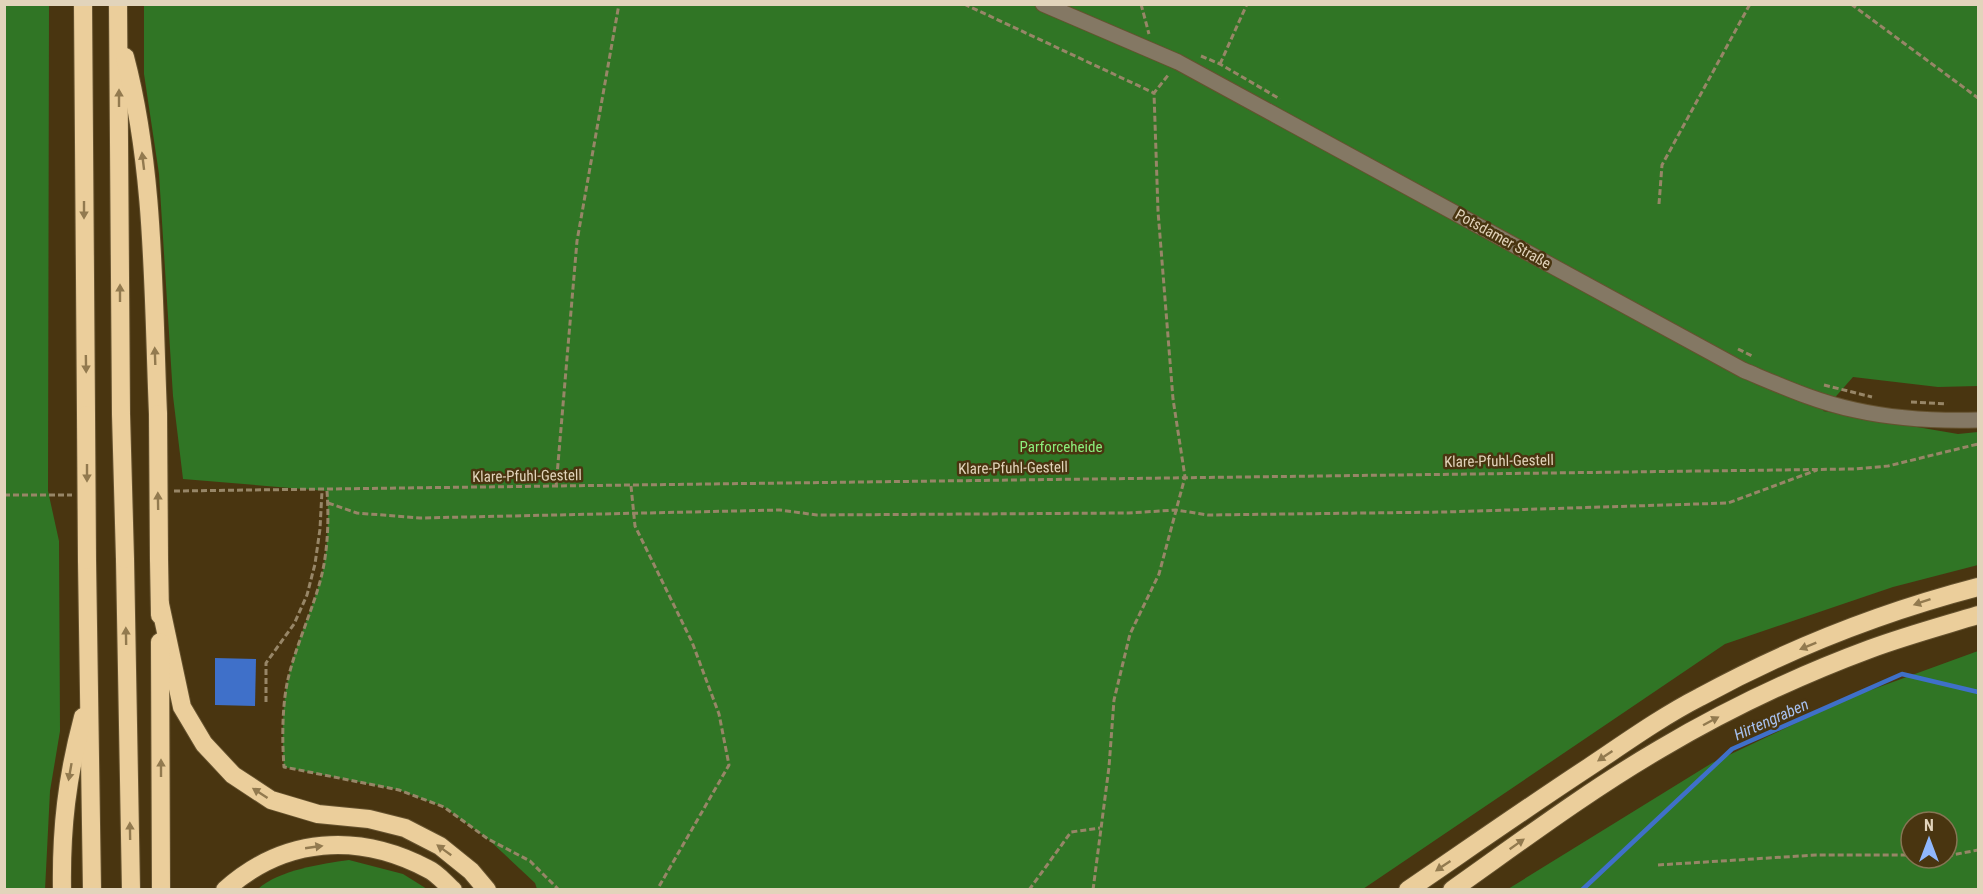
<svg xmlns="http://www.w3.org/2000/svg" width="1983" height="894" font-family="'Roboto Condensed',sans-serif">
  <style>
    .green { fill: #307525; fill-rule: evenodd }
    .water { fill: #3f70c9 }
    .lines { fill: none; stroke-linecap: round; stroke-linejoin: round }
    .stream { stroke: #3f70c9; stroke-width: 4.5 }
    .minor-casing { stroke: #65522f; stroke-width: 17 }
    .highway-casing { stroke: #65522f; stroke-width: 20 }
    .path { stroke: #978667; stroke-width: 3; stroke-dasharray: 6 3; stroke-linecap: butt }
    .minor { stroke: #847864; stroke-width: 15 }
    .highway { stroke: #ebce9b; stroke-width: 18 }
    .highway-bridge-casing { stroke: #65522f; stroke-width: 20; stroke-linecap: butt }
    .highway-bridge { stroke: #ebce9b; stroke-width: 18 }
    .oneway { fill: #927a4f }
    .labels { text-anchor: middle; stroke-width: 5; stroke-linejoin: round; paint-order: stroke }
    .street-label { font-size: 15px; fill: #e2d4bb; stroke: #493510 }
    .park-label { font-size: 15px; fill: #8cef7c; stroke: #493510 }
    .water-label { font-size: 16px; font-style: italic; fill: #a6c0ee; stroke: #493510 }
  </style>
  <rect width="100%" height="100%" fill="#493510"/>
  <g class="green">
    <path d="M5,4L49,5L48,491L59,541L60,731L50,791L45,890L4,889Z"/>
    <path d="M144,5H1978V386L1938,387L1853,377L1823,411L1958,434L1978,432V565L1893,587L1725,644L1363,889H537L535,883L488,839L444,807L399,790L284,767C282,740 282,706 288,679C295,645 311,613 321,578C328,552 329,518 327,491L183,479L173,396L159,174L144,74Z"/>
    <path d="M1978,651V889H1508L1712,763L1849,698ZM1911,822H1947V858H1911Z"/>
    <path d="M349,860L403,874L427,889H258C279,870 321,864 349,860Z"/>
  </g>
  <path class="water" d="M215,658L256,659L255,706L215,705Z"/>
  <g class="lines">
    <path class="stream" d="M1582,890L1732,749L1902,674L1978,692"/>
    <defs>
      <path id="minor" d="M1043,4L1178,62L1743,370C1779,385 1816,402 1855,410C1895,419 1938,421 1978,420"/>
      <g id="highway">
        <path d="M83,4L86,415"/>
        <path d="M118,4L121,414"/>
        <path d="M125,57C155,170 153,298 158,414"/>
        <path d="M125,559L131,890"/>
        <path d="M159,559L160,615"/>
        <path d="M87,560L92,890"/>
        <path d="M160,604L182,707L204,744L233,775L271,800L318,814L369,819L405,828L440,846L471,871L487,890"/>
        <path d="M160,642L161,890"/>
        <path d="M62,890C61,828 67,777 83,717"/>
        <path d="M225,890C284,837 358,832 428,869C437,873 445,883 453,890"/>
        <path d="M1408,890C1468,849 1528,807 1589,767C1625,743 1661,717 1700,697C1788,649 1882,612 1978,587"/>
        <path d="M1452,890C1520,842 1588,791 1660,749C1726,710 1797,676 1870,649C1905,636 1942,626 1978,615"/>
      </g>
    </defs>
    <use href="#minor" class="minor-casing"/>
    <use href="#highway" class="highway-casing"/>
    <g class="path">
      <path d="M964,4L1154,93"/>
      <path d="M1141,4L1149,34"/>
      <path d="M1851,4L1978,98"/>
      <path d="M1201,56L1220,64L1280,99"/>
      <path d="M1220,64L1247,4"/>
      <path d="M1659,204L1662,165L1750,4"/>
      <path d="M1738,349L1754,357"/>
      <path d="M1824,385L1872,397"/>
      <path d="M1911,402L1947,404"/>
      <path d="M631,486L635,526L692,642L719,714L729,765L657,890"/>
      <path d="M556,487L577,241L619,4"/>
      <path d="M174,491L1854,469L1888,466L1978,444"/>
      <path d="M327,491C329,518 328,551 321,578C312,612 296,645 288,679C282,705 282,740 284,767L399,790L444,807L488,839L530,861L559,890"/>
      <path d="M4,495H72"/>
      <path d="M328,503L357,513L420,518L780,510L817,515L1128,513L1176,510L1208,515L1445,512L1728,503L1817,470"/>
      <path d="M266,702V663L294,624L307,595L315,564L320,529L322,491"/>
      <path d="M1947,856L1978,850"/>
      <path d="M1658,865L1816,855H1911"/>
      <path d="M1029,890L1071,832L1100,828"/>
      <path d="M1093,890L1109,767L1114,700L1130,634L1159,574L1185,477L1173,399L1158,211L1154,93L1169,74"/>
    </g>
    <use href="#minor" class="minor"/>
    <use href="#highway" class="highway"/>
    <defs>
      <g id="highway-bridge">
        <path d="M121,414L125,559"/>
        <path d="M158,414L159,559"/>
        <path d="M86,415L87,560"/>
      </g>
    </defs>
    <use href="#highway-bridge" class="highway-bridge-casing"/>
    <use href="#highway-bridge" class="highway-bridge"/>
  </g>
  <defs><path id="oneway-solid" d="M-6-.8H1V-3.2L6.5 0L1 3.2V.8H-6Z" transform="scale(1.5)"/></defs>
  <g class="oneway">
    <use href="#oneway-solid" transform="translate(119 98) rotate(-90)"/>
    <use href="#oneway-solid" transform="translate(143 161) rotate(-97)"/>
    <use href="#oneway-solid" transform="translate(84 210) rotate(90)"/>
    <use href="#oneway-solid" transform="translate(120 293) rotate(-90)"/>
    <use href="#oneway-solid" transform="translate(155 356) rotate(-92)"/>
    <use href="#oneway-solid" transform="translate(86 364) rotate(89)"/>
    <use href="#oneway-solid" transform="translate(87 473) rotate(90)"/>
    <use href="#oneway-solid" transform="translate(158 501) rotate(-91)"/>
    <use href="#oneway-solid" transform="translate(1922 602) rotate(161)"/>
    <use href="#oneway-solid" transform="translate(126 636) rotate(-91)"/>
    <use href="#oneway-solid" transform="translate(1808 646) rotate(158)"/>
    <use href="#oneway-solid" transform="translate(1711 721) rotate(-28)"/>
    <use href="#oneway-solid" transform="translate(1605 756) rotate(146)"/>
    <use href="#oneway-solid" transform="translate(161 768) rotate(-90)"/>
    <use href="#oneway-solid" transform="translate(70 772) rotate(100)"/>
    <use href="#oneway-solid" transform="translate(260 793) rotate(-147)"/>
    <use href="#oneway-solid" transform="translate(130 831) rotate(-91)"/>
    <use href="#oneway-solid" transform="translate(1517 844) rotate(-35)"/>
    <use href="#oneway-solid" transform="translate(314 847) rotate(-8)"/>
    <use href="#oneway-solid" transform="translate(444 850) rotate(-144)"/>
    <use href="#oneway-solid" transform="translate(1443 866) rotate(146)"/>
  </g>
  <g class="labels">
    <g class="street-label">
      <text transform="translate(1503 239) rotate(29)" y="5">Potsdamer Straße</text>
      <text transform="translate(1499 461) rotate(-1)" y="5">Klare-Pfuhl-Gestell</text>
      <text transform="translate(1013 468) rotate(-1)" y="5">Klare-Pfuhl-Gestell</text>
      <text transform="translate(527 476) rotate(-1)" y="5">Klare-Pfuhl-Gestell</text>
    </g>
    <g class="park-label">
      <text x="1061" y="452">Parforceheide</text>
    </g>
    <g class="water-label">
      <text transform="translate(1771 719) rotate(-24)" y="6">Hirtengraben</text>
    </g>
  </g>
  <rect width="1983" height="894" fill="none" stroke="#e2d4bb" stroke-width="12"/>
  <g transform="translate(1929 840)"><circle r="28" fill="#493510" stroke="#867554" stroke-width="1.5"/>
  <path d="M0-4.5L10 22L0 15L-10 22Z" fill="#90b8fd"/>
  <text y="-9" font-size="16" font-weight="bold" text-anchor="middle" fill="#e2d4bb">N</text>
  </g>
</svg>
